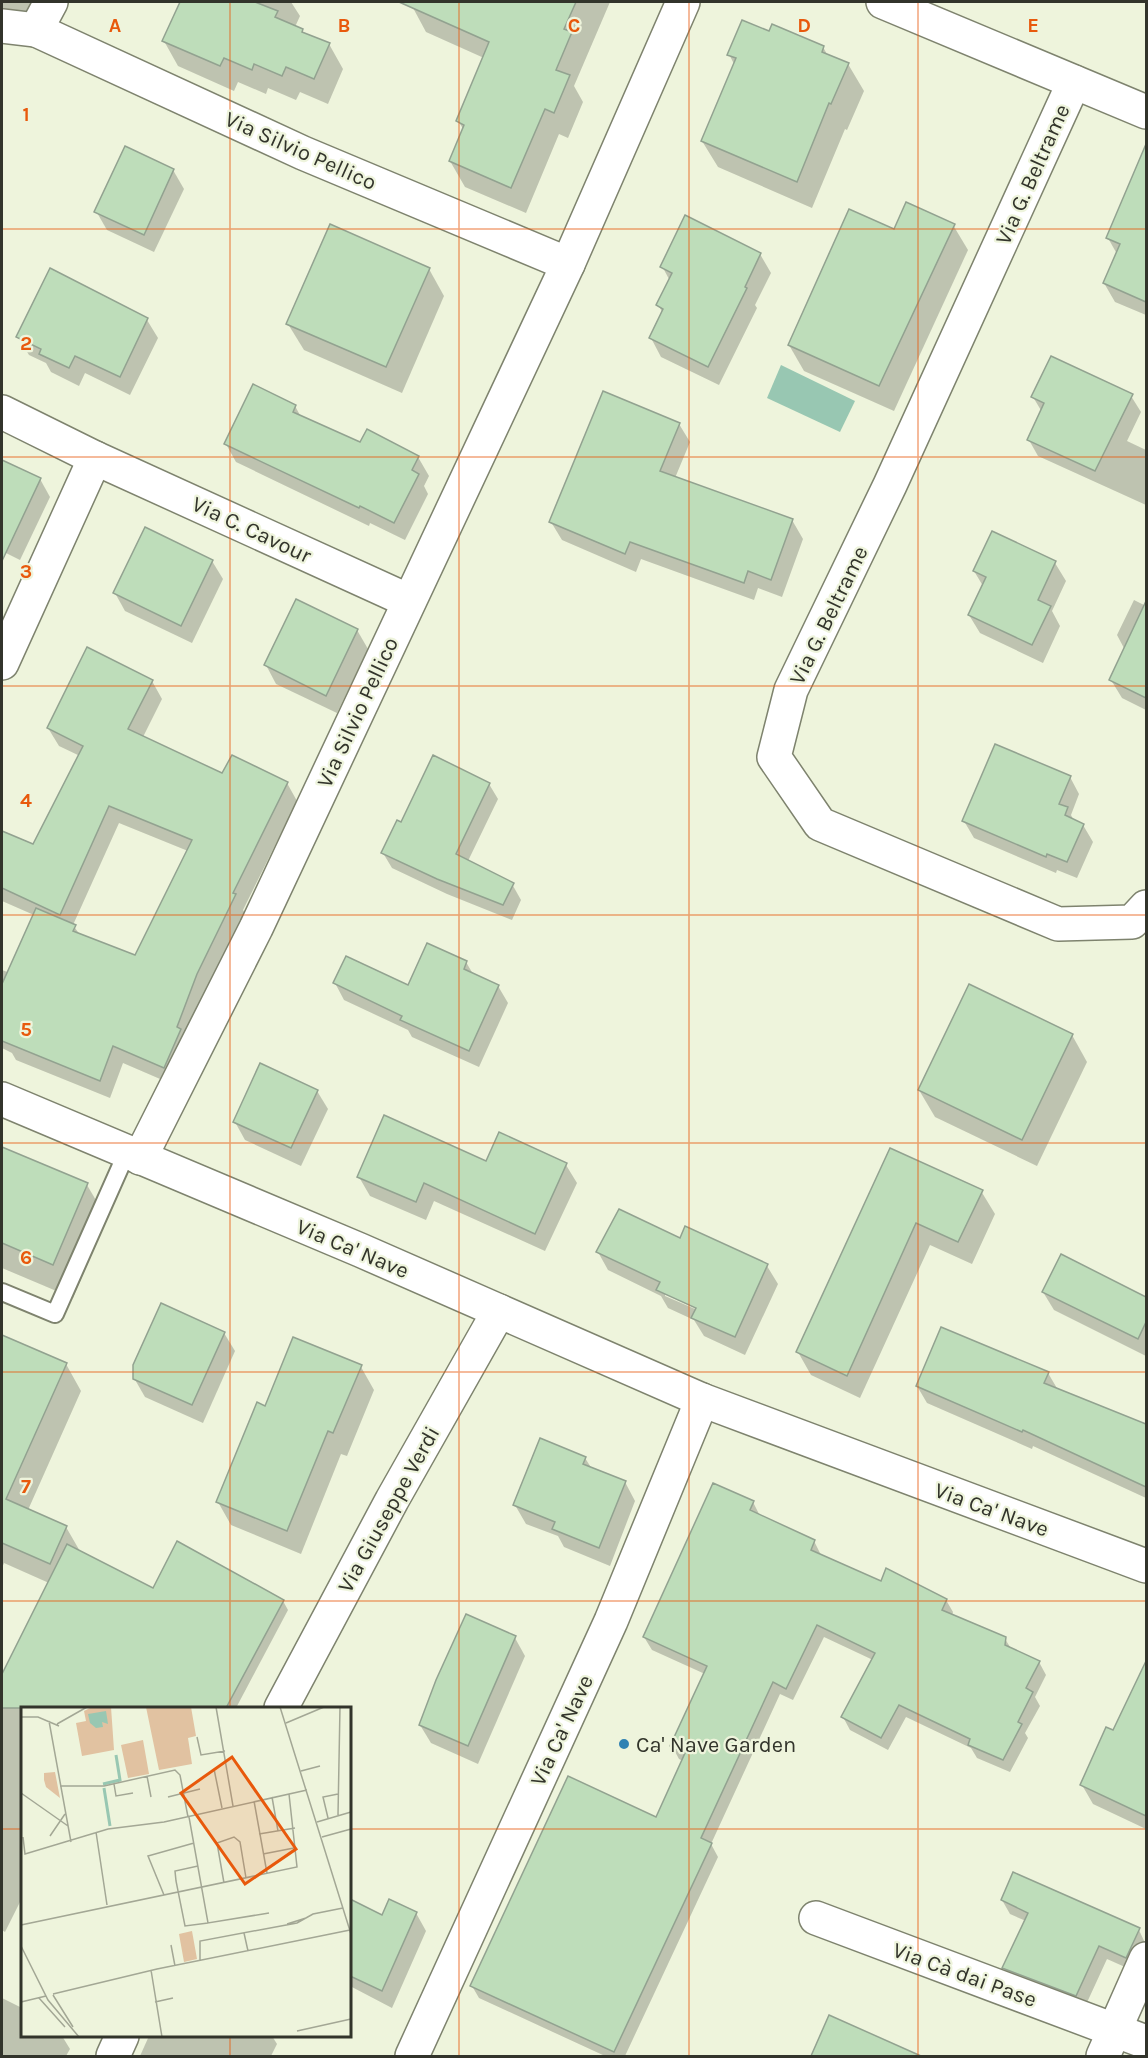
<svg xmlns="http://www.w3.org/2000/svg" width="1148" height="2058" font-family="Karla,sans-serif">
  <style>
    .water { fill: #98c7b2 }
    .shadow { fill: #0003; fill-rule: evenodd }
    .building { fill: #beddba; stroke: #92a290; stroke-width: 1.5 }
    .lines { fill: none; stroke-linecap: round; stroke-linejoin: round }
    .lane-casing { stroke: #7e836e; stroke-width: 20 }
    .street-casing { stroke: #7e836e; stroke-width: 36 }
    .lane { stroke: #fff; stroke-width: 16 }
    .street { stroke: #fff; stroke-width: 33 }
    .grid { fill: none; stroke: #e8590c; stroke-width: 1.5; stroke-opacity: 0.55 }
    .poi-dot { fill: #3082b3; stroke: #eef4dc; stroke-width: 2 }
    .labels { text-anchor: middle; stroke-width: 4.5; stroke-linejoin: round; paint-order: stroke }
    .street-label { font-size: 22px; fill: #32342b; stroke: #eef4dc }
    .poi-label { font-size: 22px; fill: #32342b; stroke: #eef4dc; text-anchor: start }
    .inset-river { fill: none; stroke: #98c7b2; stroke-width: 3 }
    .inset-road { fill: none; stroke: #a3a795; stroke-width: 1.5 }
    .view { fill: #e8590c; fill-opacity: 0.15; stroke: #e8590c; stroke-width: 3 }
    .inset-edge { fill: none; stroke: #32342b; stroke-width: 3 }
    .grid-label { font-size: 20px; text-anchor: middle; font-weight: bold; fill: #e8590c; stroke: #eef4dc; stroke-width: 4.5; stroke-linejoin: round; paint-order: stroke }
  </style>
  <rect width="100%" height="100%" fill="#eef4dc"/>
  <path class="water" d="M781,365L855,401L840,432L767,398Z"/>
  <g class="shadow">
    <path d="M2,2H69L62,18L53,26L2,32Z"/>
    <path d="M181,2H291L300,16L295,27L302,30L304,34L329,44L343,69L328,104L300,92L296,100L268,88L266,94L238,82L234,91L178,66L164,41Z"/>
    <path d="M414,2H480L497,9L500,2H610L574,86L583,102L568,138L559,134L526,213L465,187L450,161L464,130L458,121L484,58L426,32L412,6Z"/>
    <path d="M770,33L823,47L828,56L848,64L864,91L847,130L845,129L812,208L718,167L702,141L734,64L729,54Z"/>
    <path d="M173,170L184,189L154,252L107,230L96,211Z"/>
    <path d="M1124,200L1146,210V315L1115,302L1104,283L1117,254L1108,238Z"/>
    <path d="M953,225L968,250L894,411L804,371L789,345Z"/>
    <path d="M760,254L771,273L755,305L757,308L719,385L661,357L651,338L663,313L658,305L670,281L662,266Z"/>
    <path d="M429,269L444,296L402,393L304,350L288,324Z"/>
    <path d="M147,320L158,338L130,395L85,373L79,386L51,372L46,363L29,355L18,337Z"/>
    <path d="M1131,396L1141,412L1127,441L1146,450V505L1038,456L1029,440L1042,412L1033,397Z"/>
    <path d="M295,406L301,417L361,444L418,457L429,476L424,486L428,494L405,540L370,523L369,526L236,462L226,444Z"/>
    <path d="M679,424L690,442L675,478L792,520L803,539L782,597L758,588L754,600L641,559L636,572L562,540L551,522Z"/>
    <path d="M2,462L40,479L50,497L20,560L2,551Z"/>
    <path d="M212,561L223,579L192,643L125,611L115,593Z"/>
    <path d="M1055,563L1066,581L1052,611L1060,626L1043,663L980,633L969,615L983,586L974,571Z"/>
    <path d="M1134,600L1146,606V710L1122,698L1111,680L1125,650L1117,635Z"/>
    <path d="M297,601L357,630L368,649L337,713L276,684L266,665Z"/>
    <path d="M152,681L162,699L143,737L223,775L287,783L297,801L243,910L245,913L174,1085L123,1063L110,1098L16,1060L12,1053L2,1048V970L10,973L34,915L2,901V845L6,835L34,846L80,756L59,746L48,728ZM119,823L188,851L136,957L80,935L73,925Z"/>
    <path d="M1070,777L1079,794L1071,815L1074,821L1083,825L1093,842L1077,878L1057,870L1056,873L974,838L964,821Z"/>
    <path d="M489,784L498,799L468,861L512,884L521,900L512,920L447,894L392,868L383,853L402,824Z"/>
    <path d="M466,962L473,974L498,986L508,1003L479,1067L412,1037L408,1030L344,1000L335,983L408,987Z"/>
    <path d="M1072,1035L1087,1062L1037,1166L935,1117L919,1090Z"/>
    <path d="M317,1091L328,1109L301,1166L245,1140L235,1122Z"/>
    <path d="M500,1134L566,1165L577,1183L545,1251L434,1201L426,1220L370,1196L359,1177L487,1162Z"/>
    <path d="M2,1148L87,1185L107,1219L73,1298L2,1268Z"/>
    <path d="M891,1150L981,1191L995,1214L972,1264L930,1245L860,1398L811,1375L798,1352Z"/>
    <path d="M680,1240L767,1266L778,1284L745,1355L704,1336L694,1320L668,1308L661,1296L608,1270L598,1252ZM665,1292L704,1310L702,1312L665,1296Z"/>
    <path d="M1061,1256L1146,1298V1356L1054,1310L1043,1292Z"/>
    <path d="M224,1333L235,1351L203,1423L145,1397L134,1378Z"/>
    <path d="M2,1337L66,1364L81,1391L28,1510L66,1527L81,1553L153,1590L283,1601L288,1610L236,1708H22V1898L5,1932L2,1930V1677L49,1583L4,1563L2,1568Z"/>
    <path d="M361,1367L374,1390L347,1456L341,1454L301,1554L231,1525L218,1502L266,1408Z"/>
    <path d="M1048,1373L1058,1390L1146,1426V1498L1033,1446L1032,1449L927,1403L917,1386Z"/>
    <path d="M585,1458L592,1469L625,1482L635,1501L610,1566L564,1547L558,1536L526,1524L515,1505Z"/>
    <path d="M753,1502L760,1516L814,1541L821,1555L881,1582L946,1600L953,1612L952,1616L1005,1639L1012,1650L1039,1662L1046,1675L1035,1697L1040,1706L1025,1733L1028,1738L1010,1772L977,1758L971,1748L906,1717L888,1750L850,1730L843,1717L873,1660L824,1637L793,1700L780,1694L711,1844L718,1857L625,2056H605L479,1998L472,1986L657,1819L683,1761L679,1759L672,1746L705,1674L652,1650L644,1637Z"/>
    <path d="M515,1638L525,1656L478,1764L431,1743L420,1725Z"/>
    <path d="M1128,1703L1146,1712V1829L1093,1804L1082,1785L1114,1732Z"/>
    <path d="M1002,1900L1139,1930L1146,1945L1134,1971L1107,1959L1084,2009L1012,1982L1004,1968L1026,1921L1010,1914Z"/>
    <path d="M350,1901L383,1917L416,1913L426,1931L392,2008L350,1986Z"/>
    <path d="M2,1998L22,2008V2036H62L70,2049L66,2056H2Z"/>
    <path d="M830,2017L918,2056H817L814,2052Z"/>
    <path d="M149,2036H272L277,2044L271,2056H140Z"/>
  </g>
  <g class="building">
    <path d="M180,2H255L278,11L275,17L303,29L302,32L330,43L314,79L286,67L282,76L254,64L252,70L224,58L220,66L162,41Z"/>
    <path d="M399,2H576L564,29L572,32L556,70L570,75L554,113L545,109L511,188L449,161L464,125L456,121L489,42Z"/>
    <path d="M742,20L769,31L772,24L824,46L822,52L849,63L831,104L829,103L797,182L701,141L736,58L727,55Z"/>
    <path d="M1146,144V302L1103,283L1120,244L1106,238Z"/>
    <path d="M125,146L174,169L144,235L94,212Z"/>
    <path d="M906,202L955,224L879,386L788,345L849,209L894,229Z"/>
    <path d="M685,215L761,253L745,287L747,288L708,367L649,338L663,309L656,305L672,273L660,267Z"/>
    <path d="M330,224L430,268L386,367L286,324Z"/>
    <path d="M50,268L148,318L120,377L75,356L69,368L39,354L41,349L16,337Z"/>
    <path d="M1051,356L1133,394L1095,471L1027,440L1044,403L1031,397Z"/>
    <path d="M253,384L296,405L293,412L360,442L367,429L419,456L412,470L419,474L394,523L360,506L359,508L224,444Z"/>
    <path d="M603,391L680,423L660,471L793,519L771,580L748,571L744,583L630,542L625,554L549,522Z"/>
    <path d="M2,460L41,478L2,561Z"/>
    <path d="M145,527L213,560L181,626L113,593Z"/>
    <path d="M992,531L1056,561L1038,600L1051,606L1032,645L968,615L986,577L973,571Z"/>
    <path d="M296,599L358,629L326,696L264,665Z"/>
    <path d="M1146,601V698L1109,680Z"/>
    <path d="M87,647L153,680L128,729L222,773L232,755L288,782L233,893L236,894L197,974L177,1027L181,1029L164,1068L113,1046L100,1081L2,1041V984L36,908L76,925L73,931L135,955L192,840L109,806L60,915L2,888V831L33,844L83,746L47,728Z"/>
    <path d="M995,744L1071,776L1059,804L1068,807L1065,815L1084,824L1067,862L1047,854L1046,857L962,821Z"/>
    <path d="M433,755L490,783L456,854L514,883L503,905L437,879L381,853L397,820L401,822Z"/>
    <path d="M427,943L467,961L464,969L499,985L469,1051L400,1020L402,1016L333,983L346,956L408,985Z"/>
    <path d="M969,984L1073,1034L1022,1140L918,1090Z"/>
    <path d="M260,1063L318,1090L291,1148L233,1122Z"/>
    <path d="M384,1115L486,1161L499,1132L567,1163L535,1234L424,1183L416,1202L357,1177Z"/>
    <path d="M2,1147L88,1183L53,1265L2,1243Z"/>
    <path d="M890,1148L983,1190L958,1242L916,1223L847,1376L796,1352Z"/>
    <path d="M619,1209L680,1238L685,1226L768,1264L735,1337L691,1318L696,1308L656,1290L660,1282L596,1252Z"/>
    <path d="M1061,1254L1146,1297V1322L1138,1339L1042,1292Z"/>
    <path d="M161,1303L225,1332L192,1405L133,1379V1365Z"/>
    <path d="M941,1327L1049,1372L1044,1383L1146,1424V1487L1023,1430L1022,1432L916,1386Z"/>
    <path d="M2,1335L67,1363L6,1499L67,1526L50,1564L2,1543Z"/>
    <path d="M293,1337L362,1365L333,1433L328,1431L287,1531L216,1502L257,1402L265,1406Z"/>
    <path d="M540,1438L586,1457L583,1464L626,1481L599,1548L552,1529L555,1522L513,1505Z"/>
    <path d="M713,1483L754,1501L750,1510L815,1540L811,1550L881,1581L886,1568L947,1599L942,1610L1006,1637L1005,1645L1040,1661L1026,1688L1033,1692L1018,1722L1022,1724L1003,1760L968,1745L970,1739L899,1705L881,1738L841,1717L875,1653L817,1625L786,1689L773,1682L701,1838L712,1843L614,2052L470,1986L568,1776L656,1817L685,1753L670,1746L707,1666L643,1637Z"/>
    <path d="M177,1541L284,1600L226,1708H2V1674L67,1544L153,1588Z"/>
    <path d="M466,1614L516,1636L468,1746L419,1725L436,1680Z"/>
    <path d="M1146,1661V1816L1080,1785L1106,1727L1113,1730Z"/>
    <path d="M1013,1872L1140,1928L1126,1958L1099,1946L1076,1996L1002,1968L1028,1913L1001,1900Z"/>
    <path d="M350,1899L382,1915L389,1899L417,1912L382,1991L350,1976Z"/>
    <path d="M829,2015L921,2056H811Z"/>
  </g>
  <g class="lines">
    <defs>
      <path id="lane" d="M2,1292L55,1314L127,1152"/>
      <g id="street">
        <path d="M883,2L1146,112"/>
        <path d="M2,26L36,30L51,2"/>
        <path d="M36,30L303,153L568,264"/>
        <path d="M1074,82L890,485L791,690L774,757L820,824L1058,924L1132,922L1146,907"/>
        <path d="M2,412L95,458L409,601"/>
        <path d="M2,663L95,458"/>
        <path d="M2,1099L360,1250L702,1400L1146,1566"/>
        <path d="M140,1158L256,928L568,264L683,2"/>
        <path d="M281,1708L392,1500L499,1311"/>
        <path d="M816,1918L1146,2042"/>
        <path d="M113,2056L122,2036"/>
        <path d="M412,2056L611,1621L702,1400"/>
        <path d="M1103,2056L1146,1959"/>
      </g>
    </defs>
    <use href="#lane" class="lane-casing"/>
    <use href="#street" class="street-casing"/>
    <use href="#lane" class="lane"/>
    <use href="#street" class="street"/>
  </g>
  <path class="grid" d="M230,2V1708M459,2V2056M689,2V2056M918,2V2056M2,229H1146M2,457H1146M2,686H1146M2,915H1146M2,1143H1146M2,1372H1146M2,1601H1146M2,1829H22M350,1829H1146M230,2036V2056"/>
  <circle class="poi-dot" cx="624" cy="1744" r="6"/>
  <g class="labels">
    <g class="street-label">
      <text transform="translate(301 150) rotate(24)" y="8">Via Silvio Pellico</text>
      <text transform="translate(1032 174) rotate(-66)" y="8">Via G. Beltrame</text>
      <text transform="translate(252 529) rotate(25)" y="8">Via C. Cavour</text>
      <text transform="translate(828 615) rotate(-64)" y="8">Via G. Beltrame</text>
      <text transform="translate(357 712) rotate(-65)" y="8">Via Silvio Pellico</text>
      <text transform="translate(353 1248) rotate(23)" y="8">Via Ca' Nave</text>
      <text transform="translate(388 1509) rotate(-61)" y="8">Via Giuseppe Verdi</text>
      <text transform="translate(992 1509) rotate(20)" y="8">Via Ca' Nave</text>
      <text transform="translate(561 1730) rotate(-65)" y="8">Via Ca' Nave</text>
      <text transform="translate(965 1974) rotate(20)" y="8">Via Cà dai Pase</text>
    </g>
    <g class="poi-label">
      <text x="636" y="1752">Ca' Nave Garden</text>
    </g>
  </g>
  <g transform="translate(21 1707)">
    <rect width="330" height="330" fill="#eef4dc"/>
    <path d="M71,0H90L93,43L61,49L55,16L65,14L63,4ZM125,0H170L175,29L167,31L171,57L138,63ZM122,33L128,67L107,71L100,38ZM34,65L38,86L39,91L25,80L23,73V66ZM171,224L176,252L163,255L158,227Z" fill="#e1c2a1"/>
    <path d="M85,4L87,17L81,15L82,20L75,21L69,16L67,7Z" fill="#98c7b2"/>
    <path class="inset-river" d="M82,77L99,73L95,48M83,81L89,119"/>
    <path class="inset-road" d="M195,0L212,99M259,0L330,227M0,10H17L38,19M28,14L50,135M265,16L303,0M36,17L66,0M176,30L180,48L204,44M193,62L201,101M280,64L299,59M126,69L130,90M93,77L95,89L112,86M39,79H83L154,63L159,68L167,110M0,86L47,119M147,90L179,82M251,90L257,124M233,94L246,166M317,108L319,0M168,110L187,216L248,206M307,111L302,90L317,87M296,115L330,105M75,125L86,198M238,127L274,121M29,129L44,107M2,130L4,147L87,122L143,115L286,83M301,130L330,122M242,147L273,141M177,159L154,164L155,174L164,219L187,216M203,176L196,136L213,130L219,135L225,171M143,188L127,149L173,136M266,217L285,211M0,218L276,160L268,87M223,226L227,244M150,238L154,259M0,239L27,293L58,330M179,254V234L276,216L292,207L322,201M130,263L141,330M32,287L136,262L329,223M32,288L52,320M18,291L44,320M0,295L25,289M134,295L152,291M276,324L330,312"/>
    <path class="view" d="M211,50L275,142L224,177L160,86Z"/>
    <rect width="330" height="330" class="inset-edge"/>
  </g>
  <g class="grid-label">
    <text x="115" y="32">A</text>
    <text x="344" y="32">B</text>
    <text x="574" y="32">C</text>
    <text x="804" y="32">D</text>
    <text x="1033" y="32">E</text>
    <text x="26" y="121">1</text>
    <text x="26" y="350">2</text>
    <text x="26" y="578">3</text>
    <text x="26" y="807">4</text>
    <text x="26" y="1036">5</text>
    <text x="26" y="1264">6</text>
    <text x="26" y="1493">7</text>
  </g>
  <rect width="1148" height="2058" fill="none" stroke="#32342b" stroke-width="6"/>
</svg>
